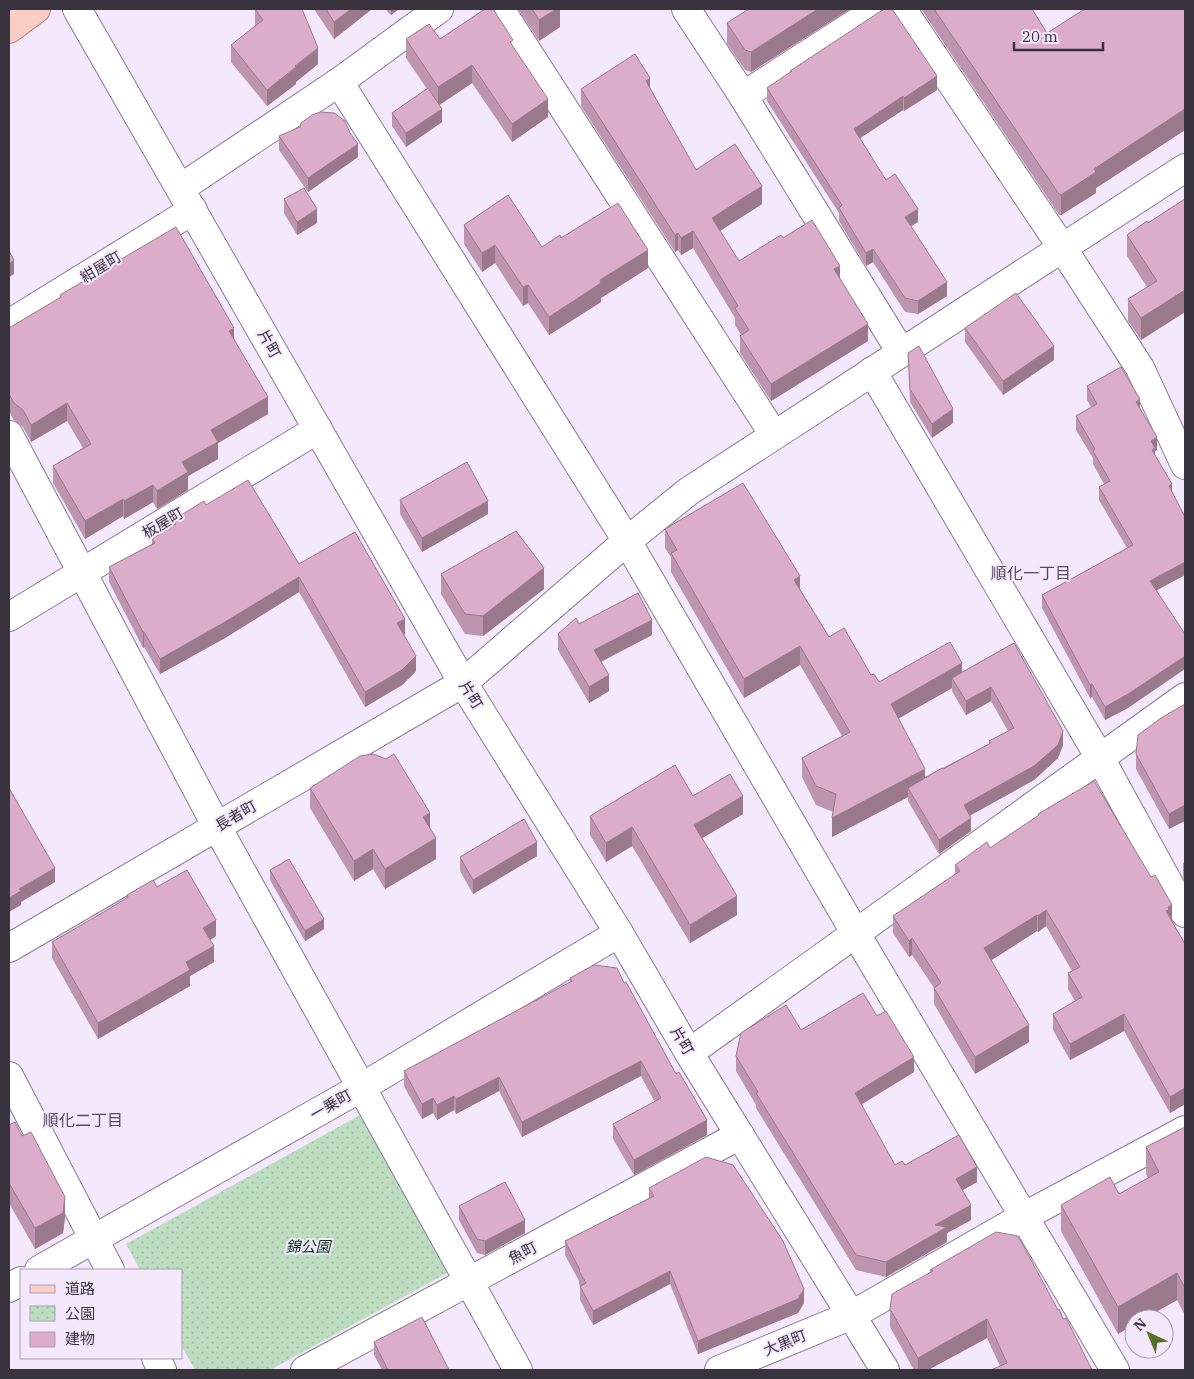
<svg xmlns="http://www.w3.org/2000/svg" width="1194" height="1379" font-family="'IBM Plex Serif','Noto Sans JP',serif">
  <style>
    .park { fill: url(#park-dots) }
    .lines { fill: none; stroke-linecap: round; stroke-linejoin: round }
    .minor-casing { stroke: #897c93; stroke-width: 30 }
    .major-casing { stroke: #b4817d; stroke-width: 30 }
    .minor { stroke: #fff; stroke-width: 28 }
    .major { stroke: #facdc5; stroke-width: 28 }
    .wall { fill: #bd95ae; fill-rule: evenodd }
    .shaded-wall { fill: #9a798d }
    .building { fill: #dcadca; stroke: #9a798d }
    .labels { text-anchor: middle; stroke-width: 4; stroke-linejoin: round; paint-order: stroke }
    .street-label { font-size: 15px; fill: #39333d; stroke: #f3e8fc }
    .park-label { font-size: 15px; font-style: italic; fill: #053513; stroke: #f3e8fc }
    .neighbourhood-label { font-size: 16px; fill: #574b5f; stroke: #f3e8fc }
  </style>
  <defs>
    <pattern id="park-dots" width="8" height="8" patternUnits="userSpaceOnUse" patternTransform="scale(1.25)"><rect width="8" height="8" fill="#bdddc1"/><path d="M2 2h.1M6 6h.1" fill="none" stroke="#a3bea7" stroke-width="1.8" stroke-linecap="round"/></pattern>
  </defs>
  <rect width="100%" height="100%" fill="#f3e8fc"/>
  <path class="park" d="M362,1114L449,1272L270,1370H195L181,1345V1270H140L126,1244Z"/>
  <g class="lines">
    <defs>
      <g id="minor">
        <path d="M77,9L463,683L619,933L689,1053L885,1370"/>
        <path d="M500,9L774,435"/>
        <path d="M686,9L743,96L901,352"/>
        <path d="M902,9L1063,249L1140,368L1185,465"/>
        <path d="M339,82L627,541L856,934L1115,1370"/>
        <path d="M743,96L878,9"/>
        <path d="M181,188L339,82L439,9"/>
        <path d="M9,324L193,210"/>
        <path d="M872,371L1100,758L1185,913"/>
        <path d="M9,435L217,827L518,1370"/>
        <path d="M9,617L318,429"/>
        <path d="M9,948L463,683L627,541L689,491L1185,168"/>
        <path d="M689,1053L1185,697"/>
        <path d="M9,1076L110,1270"/>
        <path d="M39,1270L362,1087L619,933"/>
        <path d="M9,1288L21,1281"/>
        <path d="M156,1358L162,1370"/>
        <path d="M305,1370L740,1135"/>
        <path d="M719,1370L852,1315L1023,1217L1185,1130"/>
      </g>
      <path id="major" d="M9,29L36,9"/>
    </defs>
    <use href="#minor" class="minor-casing"/>
    <use href="#major" class="major-casing"/>
    <use href="#minor" class="minor"/>
    <use href="#major" class="major"/>
  </g>
  <g class="wall">
    <path d="M255,9L318,64L296,82V84L267,106L231,62V45L255,26Z"/>
    <path d="M314,9H372L334,39Z"/>
    <path d="M385,9H399L391,15Z"/>
    <path d="M518,9H560V27L539,41Z"/>
    <path d="M850,9L751,72L745,70L727,44V23Z"/>
    <path d="M921,9H1032L1047,33L1185,9V130L1096,188V193L1061,215H1059Z"/>
    <path d="M406,39H440L513,47L548,117L512,142L472,83L439,105L442,122L406,147L392,126V113L427,89L406,58Z"/>
    <path d="M790,71L937,90L904,111L903,110L860,138L886,180L918,222L911,226L947,296L918,314L905,312L873,262L866,266L839,221V213L767,101V88L790,73Z"/>
    <path d="M581,89H650L696,170L762,204L720,231L739,261L783,238L840,278L868,341L771,401L740,353V336L741,335L735,325V318L693,248L681,255L678,250L675,252L581,106Z"/>
    <path d="M279,136L358,157L308,192L279,150Z"/>
    <path d="M284,199L317,223L297,235L284,213Z"/>
    <path d="M1185,199V312L1141,340L1128,321V299L1147,287L1127,256V235L1148,223Z"/>
    <path d="M464,225L542,247L561,238L648,268L601,298V302L549,335L528,303L523,306L495,263L482,272L464,244Z"/>
    <path d="M60,295L234,338L268,414L218,443V459L188,476V490L157,509L153,502L124,519L123,516L85,539L53,483V466L83,448L67,421L31,442L23,427L14,421L9,411V328L60,298Z"/>
    <path d="M965,328L1054,360L1003,395L965,342Z"/>
    <path d="M908,353L953,423L932,438L910,402Z"/>
    <path d="M1087,386L1140,409L1157,450L1155,451L1156,590L1128,708L1105,720L1092,697L1090,698L1042,608V595L1127,548L1099,500V487L1104,484L1093,464V458L1076,430V416L1091,407L1087,400Z"/>
    <path d="M400,500L488,514L422,552L400,514Z"/>
    <path d="M206,505L299,564L405,634L404,635L416,671L402,685L365,707L299,592L225,638L160,674L144,647L143,648L109,582V567L152,544V539L173,526V520Z"/>
    <path d="M665,529L800,589L829,637L879,682L962,672L1014,643L1063,745L1058,758L1034,780L970,815L971,831L939,854L908,801V797L832,837L833,812L816,805L802,777V758L842,736L800,665L744,698L671,572V557L665,548ZM952,688V691L966,715L991,701L1008,731L989,741V744L925,777L898,718Z"/>
    <path d="M441,574L544,589L483,636L465,634L441,594Z"/>
    <path d="M579,624L652,635L601,662L609,691L589,703L558,650V634Z"/>
    <path d="M1185,704L1169,829L1136,769V754Z"/>
    <path d="M310,788L436,859L385,889L373,869L354,881L310,808Z"/>
    <path d="M693,796L743,814L702,838L737,915L690,943L632,846L606,862L590,835V816Z"/>
    <path d="M1038,814L1172,921L1185,944V1104L1170,1113L1124,1031L1070,1060L1053,1030V1014L1075,1001L1068,989V973L1072,971L1046,926L1038,932L1037,931L991,960L1029,1042L975,1074L934,1004V988L912,955L909,957L893,933V916L955,874V865L990,848L1038,816Z"/>
    <path d="M537,856L473,894L460,871V857Z"/>
    <path d="M1185,862V881L1183,877V863Z"/>
    <path d="M270,870L324,929L305,941L270,880Z"/>
    <path d="M157,887L216,936L210,940L214,962L190,976V986L98,1039L52,958V942L102,913L127,898V895Z"/>
    <path d="M570,978L624,983L676,1074L707,1135L634,1175L613,1139V1124L655,1102L641,1076L522,1137L499,1091L456,1114L454,1110L437,1120L433,1113L422,1119L404,1086V1071L570,982Z"/>
    <path d="M877,1016L914,1072L861,1105L895,1165H905L977,1182L962,1190L971,1220L947,1233V1242L886,1277L856,1270L756,1108V1105L736,1071V1056L801,1030Z"/>
    <path d="M9,1125L65,1217L63,1233L35,1249L9,1203Z"/>
    <path d="M1185,1127V1315L1177,1300L1118,1334L1061,1231V1205L1119,1194L1148,1178L1146,1174V1147Z"/>
    <path d="M649,1188L804,1303L798,1313L698,1354L670,1284L593,1325L580,1300V1286L579,1284V1281L565,1255V1241L649,1198Z"/>
    <path d="M459,1206L525,1233L485,1255L477,1253L459,1220Z"/>
    <path d="M930,1270L1058,1310L1092,1370L1000,1366L987,1338L928,1370H914L890,1327V1309L930,1272Z"/>
    <path d="M374,1342L449,1370H382L374,1355Z"/>
  </g>
  <g class="shaded-wall">
    <path d="M351,9H372L334,39V22Z"/>
    <path d="M391,9H399L391,15Z"/>
    <path d="M556,9H560V27L539,41V20Z"/>
    <path d="M818,9H850L751,72V52Z"/>
    <path d="M318,48V64L296,82V84L267,106V90Z"/>
    <path d="M472,65V83L438,106V87Z"/>
    <path d="M937,76V90L904,111V98Z"/>
    <path d="M650,78V95L646,81Z"/>
    <path d="M903,96V110L854,142V129Z"/>
    <path d="M548,99V117L512,142V124Z"/>
    <path d="M442,109V122L406,147V133Z"/>
    <path d="M1185,109V130L1096,188V193L1061,215V195L1094,169Z"/>
    <path d="M358,144V157L308,192V178Z"/>
    <path d="M762,186V204L712,236V218Z"/>
    <path d="M317,209V223L297,235V222Z"/>
    <path d="M918,209V222L905,230V217Z"/>
    <path d="M693,231V248L681,255V238Z"/>
    <path d="M678,233V250L675,252V235Z"/>
    <path d="M495,245V263L482,272V253Z"/>
    <path d="M873,249V262L866,266V253Z"/>
    <path d="M648,250V268L601,298V302L549,335V317L600,280Z"/>
    <path d="M14,260V274L9,277V264Z"/>
    <path d="M840,266V283L834,269Z"/>
    <path d="M947,282V296L918,314V301Z"/>
    <path d="M528,285V303L523,306V287Z"/>
    <path d="M1185,290V312L1141,340V318Z"/>
    <path d="M868,324V341L771,401V384Z"/>
    <path d="M234,328V345L229,331Z"/>
    <path d="M1054,346V360L1003,395V381Z"/>
    <path d="M268,397V414L218,443V459L188,476V490L157,509V491L211,430Z"/>
    <path d="M1140,399V412L1136,402Z"/>
    <path d="M67,403V421L31,442V425Z"/>
    <path d="M953,409V423L932,438V424Z"/>
    <path d="M1157,437V450L1155,451V461L1152,463L1151,441Z"/>
    <path d="M1172,484V497L1169,486Z"/>
    <path d="M153,485V502L124,519V501Z"/>
    <path d="M123,499V516L85,539V521Z"/>
    <path d="M488,501V514L422,552V538Z"/>
    <path d="M1185,562V575L1150,594V581Z"/>
    <path d="M544,568V589L483,636V616Z"/>
    <path d="M800,576V595L794,580Z"/>
    <path d="M299,577V592L225,638L160,674V659Z"/>
    <path d="M405,619V634L397,639V623Z"/>
    <path d="M652,620V635L594,665V650Z"/>
    <path d="M143,632H144V647L143,648Z"/>
    <path d="M800,646V665L744,698V679Z"/>
    <path d="M416,656V671L402,685L365,707V692Z"/>
    <path d="M1185,656V669L1128,708L1105,720V707Z"/>
    <path d="M962,663V682L952,678V688L891,723V704Z"/>
    <path d="M609,675V691L589,703V687Z"/>
    <path d="M1092,684V697L1090,698V685Z"/>
    <path d="M991,687V701L966,715V701Z"/>
    <path d="M1063,731V745L1058,758L1034,780L964,819V805Z"/>
    <path d="M925,769V788H908V797L832,837V818Z"/>
    <path d="M743,796V814L694,843V825Z"/>
    <path d="M1185,805V821L1169,829V814Z"/>
    <path d="M430,813V834L423,817Z"/>
    <path d="M971,818V831L939,854V840Z"/>
    <path d="M632,827V846L606,862V843Z"/>
    <path d="M436,838V859L385,889V869Z"/>
    <path d="M537,842V856L473,894V880Z"/>
    <path d="M373,849V869L354,881V861Z"/>
    <path d="M55,868V882L21,902V905L9,912V898L19,889Z"/>
    <path d="M737,896V915L690,943V925Z"/>
    <path d="M1172,905V921L1166,911L1168,907Z"/>
    <path d="M1046,910V926L1038,932V916Z"/>
    <path d="M1037,915V931L984,965V948Z"/>
    <path d="M324,919V929L305,941V931Z"/>
    <path d="M216,920V936L203,944V928Z"/>
    <path d="M912,938V955L909,957V941Z"/>
    <path d="M214,946V962L190,976V986L98,1039V1023L186,962Z"/>
    <path d="M1124,1014V1031L1070,1060V1044Z"/>
    <path d="M1029,1025V1042L975,1074V1057Z"/>
    <path d="M914,1057V1072L855,1108V1093Z"/>
    <path d="M641,1061V1076L522,1137V1122Z"/>
    <path d="M499,1077V1091L456,1114V1099Z"/>
    <path d="M1185,1088V1104L1170,1113V1097Z"/>
    <path d="M454,1096V1110L437,1120V1105Z"/>
    <path d="M433,1098V1113L422,1119V1104Z"/>
    <path d="M707,1120V1135L634,1175V1160Z"/>
    <path d="M977,1167V1182L956,1194V1179Z"/>
    <path d="M65,1197V1217L63,1233L35,1249V1228Z"/>
    <path d="M971,1205V1220L947,1233V1242L886,1277V1262L935,1225Z"/>
    <path d="M525,1220V1233L485,1255V1241Z"/>
    <path d="M670,1271V1284L593,1325V1311Z"/>
    <path d="M1177,1273V1300L1143,1319H1134V1324L1118,1334V1307Z"/>
    <path d="M804,1289V1303L798,1313L698,1354V1341Z"/>
    <path d="M987,1319V1338L928,1370H918V1358Z"/>
  </g>
  <g class="building">
    <path d="M255,9H302L318,48L295,66L296,67L267,90L231,45L263,20Z"/>
    <path d="M326,9H351L334,22Z"/>
    <path d="M485,9H493L513,40L510,42L548,99L512,124L472,65L438,87L406,39L429,24L440,39Z"/>
    <path d="M532,9H556L539,20Z"/>
    <path d="M749,9H818L751,52L745,50L727,23Z"/>
    <path d="M884,9H892L937,76L904,98L903,96L854,129L886,180L895,174L918,209L905,217L947,282L918,301L905,298L873,249L866,253L839,208L842,205L767,88L792,71H790Z"/>
    <path d="M934,9H1032L1047,33L1085,9H1185V109L1094,169L1096,172L1061,195L1059,194Z"/>
    <path d="M635,54L650,78L646,81L696,170L735,144L762,186L712,218L739,261L781,235L783,238L812,220L840,266L834,269L868,324L771,384L740,336L749,330L735,308L738,306L693,231L681,238L678,233L675,235L581,89Z"/>
    <path d="M428,88L442,109L406,133L392,113Z"/>
    <path d="M320,112L334,113L345,121L350,133L358,144L308,178L279,136L300,127L301,123L312,115Z"/>
    <path d="M304,188L317,209L297,222L284,199Z"/>
    <path d="M508,195L542,247L560,235L561,238L618,203L648,250L600,280L601,283L549,317L528,285L523,287L495,245L482,253L464,225Z"/>
    <path d="M1185,199V290L1141,318L1128,299L1157,281L1127,235L1147,221L1148,223Z"/>
    <path d="M176,227L234,328L229,331L268,397L211,430L218,442L182,462L188,472L157,491L153,485L124,501L123,499L85,521L53,466L91,444L67,403L31,425L23,410L14,403L9,394V328L61,297L60,295Z"/>
    <path d="M9,251L14,260L9,264Z"/>
    <path d="M1016,293L1054,346L1003,381L965,328Z"/>
    <path d="M919,346L953,409L932,424L910,389L908,353Z"/>
    <path d="M1121,367L1140,399L1136,402L1157,437L1151,441L1155,448L1152,450L1172,484L1169,486L1185,517V562L1150,581L1185,634V656L1128,694L1105,707L1092,684L1090,685L1042,595L1133,545L1099,487L1110,481L1093,451L1095,449L1076,416L1097,404L1087,386Z"/>
    <path d="M467,462L488,501L422,538L400,500Z"/>
    <path d="M248,480L299,564L355,532L405,619L397,623L416,656L402,670L365,692L299,577L225,622L160,659L144,632H143L109,567L155,543L152,539L176,524L173,520L204,501L206,505Z"/>
    <path d="M743,483L800,576L794,580L829,637L844,628L871,675L874,674L879,682L950,642L962,663L891,704L925,769L832,818L836,794L816,786L802,758L850,732L800,646L744,679L671,553L677,550L665,529Z"/>
    <path d="M516,531L544,568L483,616L465,614L441,574Z"/>
    <path d="M638,593L652,620L594,650L609,675L589,687L558,634L576,618L579,624Z"/>
    <path d="M1014,643L1063,731L1058,745L1034,766L964,805L971,818L939,840L908,788L942,768L943,769L991,743L989,741L1014,728L991,687L966,701L952,678Z"/>
    <path d="M1185,704V805L1169,814L1136,754L1138,735L1161,718Z"/>
    <path d="M373,754L386,759L394,754L430,813L423,817L436,838L385,869L373,849L354,861L310,788L360,756Z"/>
    <path d="M675,765L693,796L730,774L743,796L694,825L737,896L690,925L632,827L606,843L590,816Z"/>
    <path d="M1094,781L1151,877L1155,875L1172,905L1168,907L1169,910L1166,911L1185,944V1088L1170,1097L1124,1014L1070,1044L1053,1014L1082,997L1068,973L1080,967L1046,910L1038,916L1037,915L984,948L1029,1025L975,1057L934,988L941,983L912,938L909,941L893,916L960,871L955,865L987,842L990,848L1039,815L1038,814Z"/>
    <path d="M9,788L55,868L19,889L21,891L9,898Z"/>
    <path d="M524,819L537,842L473,880L460,857Z"/>
    <path d="M289,859L324,919L305,931L270,870Z"/>
    <path d="M187,870L216,920L203,928L214,946L186,962L190,970L98,1023L52,942L102,913L128,897L127,895L153,880L157,887Z"/>
    <path d="M594,965L617,968L624,983L626,982L638,1004L676,1074L679,1072L707,1120L634,1160L613,1124L661,1098L641,1061L522,1122L499,1077L456,1099L454,1096L437,1105L433,1098L422,1104L404,1071L572,981L570,978Z"/>
    <path d="M863,993L877,1016L886,1011L914,1057L855,1093L895,1165L902,1161L905,1165L959,1135L977,1167L956,1179L971,1205L935,1225L947,1227L886,1262L856,1255L756,1093L758,1092L736,1056L741,1033L786,1005L801,1030Z"/>
    <path d="M15,1122L22,1136L31,1132L65,1197L63,1213L35,1228L9,1183V1125Z"/>
    <path d="M1185,1127V1288L1177,1273L1118,1307L1061,1205L1110,1177L1119,1194L1159,1172L1146,1147Z"/>
    <path d="M706,1157L733,1165L783,1241L804,1289L798,1299L698,1341L670,1271L593,1311L580,1286L586,1283L579,1271L580,1270L565,1241L654,1196L649,1188Z"/>
    <path d="M505,1182L525,1220L485,1241L477,1239L459,1206Z"/>
    <path d="M996,1232L1018,1236L1058,1310L1059,1309L1063,1319L1066,1318L1092,1370H991L1007,1363L987,1319L918,1358L890,1309L892,1294L933,1271L930,1270Z"/>
    <path d="M422,1317L449,1370H388L374,1342Z"/>
  </g>
  <g class="labels">
    <g class="street-label">
      <text transform="translate(101 267) rotate(-32)" y="5">紺屋町</text>
      <text transform="translate(269 344) rotate(60)" y="5">片町</text>
      <text transform="translate(163 523) rotate(-31)" y="5">板屋町</text>
      <text transform="translate(471 695) rotate(58)" y="5">片町</text>
      <text transform="translate(236 816) rotate(-30)" y="5">長者町</text>
      <text transform="translate(682 1041) rotate(59)" y="5">片町</text>
      <text transform="translate(331 1105) rotate(-30)" y="5">一乗町</text>
      <text transform="translate(523 1253) rotate(-28)" y="5">魚町</text>
      <text transform="translate(785 1343) rotate(-22)" y="5">大黒町</text>
    </g>
    <g class="park-label">
      <text x="308" y="1252">錦公園</text>
    </g>
    <g class="neighbourhood-label">
      <text x="1031" y="579">順化一丁目</text>
      <text x="83" y="1126">順化二丁目</text>
    </g>
  </g>
  <rect width="1194" height="1379" fill="none" stroke="#39333d" stroke-width="20"/>
  <rect x="20" y="1269" width="162" height="90" fill="#f3e8fc" stroke="#a9a0b0"/>
  <rect x="30" y="1285" width="25" height="8" fill="#facdc5" stroke="#a9a0b0"/>
  <text x="65" y="1294" font-size="15" fill="#39333d">道路</text>
  <rect x="30" y="1306" width="25" height="15" fill="url(#park-dots)" stroke="#a9a0b0"/>
  <text x="65" y="1319" font-size="15" fill="#39333d">公園</text>
  <rect x="30" y="1332" width="25" height="15" fill="#dcadca" stroke="#a9a0b0"/>
  <text x="65" y="1344" font-size="15" fill="#39333d">建物</text>
  <g transform="translate(1149 1334) rotate(316)"><circle r="24" fill="#f3e8fc" stroke="#a9a0b0"/>
  <path d="M0-4L9 19L0 12L-9 19Z" fill="#537229"/>
  <text y="-8" font-size="14" font-weight="bold" text-anchor="middle" fill="#39333d">N</text>
  </g>
  <path d="M1014 42v8h89v-8" fill="none" stroke="#39333d" stroke-width="2.5"/>
  <text x="1022" y="42" font-size="15" fill="#39333d" stroke="#f3e8fc" stroke-width="4" paint-order="stroke">20 m</text>
</svg>
